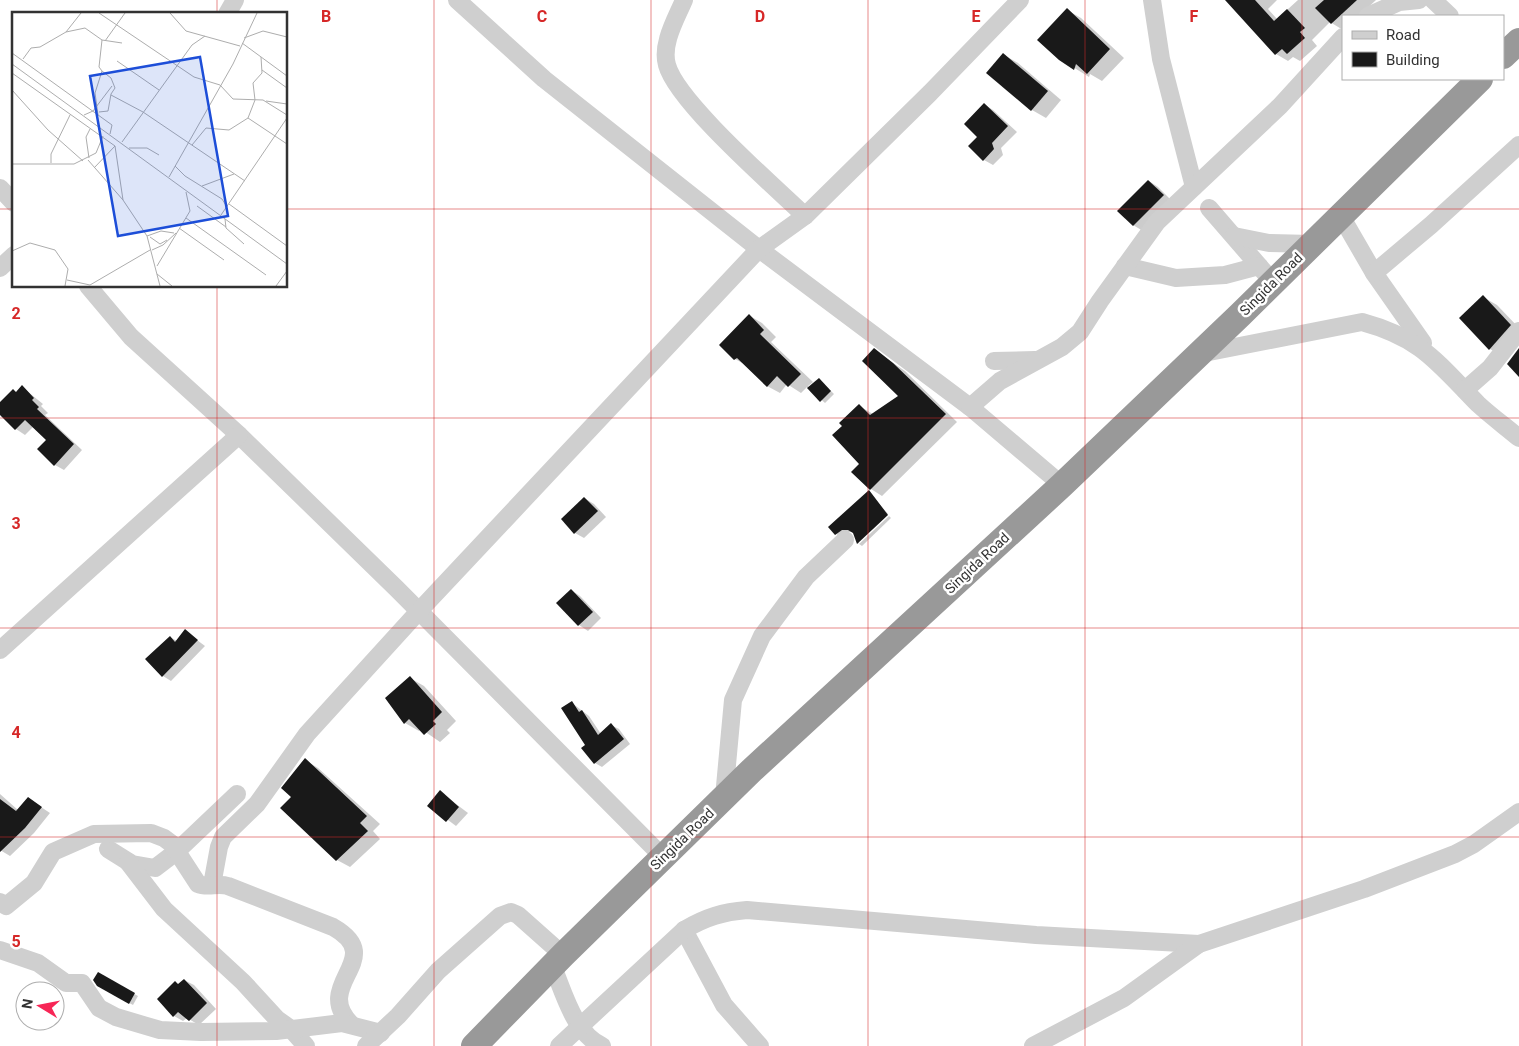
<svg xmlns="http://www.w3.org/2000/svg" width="1519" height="1046" font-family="Roboto,sans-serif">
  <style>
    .shadow { fill: #0003 }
    .building { fill: #191919 }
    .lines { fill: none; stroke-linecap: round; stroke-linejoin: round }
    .minor { stroke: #cfcfcf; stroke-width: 18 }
    .highway { stroke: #999; stroke-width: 26 }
    .grid { fill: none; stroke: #d62828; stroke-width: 1; stroke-opacity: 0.55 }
    .labels { text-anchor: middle; stroke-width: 5; stroke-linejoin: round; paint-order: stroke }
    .street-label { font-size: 14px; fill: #323232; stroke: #fff }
    .inset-road { fill: none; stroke: #adadad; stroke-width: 1 }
    .view { fill: #1d4ed8; fill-opacity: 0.15; stroke: #1d4ed8; stroke-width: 2.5 }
    .inset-edge { fill: none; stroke: #323232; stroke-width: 2.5 }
    .grid-label { font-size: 16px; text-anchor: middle; font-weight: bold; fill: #d62828; stroke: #fff; stroke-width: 5; stroke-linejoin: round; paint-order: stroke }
  </style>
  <rect width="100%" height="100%" fill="#fff"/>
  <g class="shadow">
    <path d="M1226,0H1277L1268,9L1277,19L1298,0H1376L1359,16H1343V30L1330,22L1312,40L1317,46L1300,61L1293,57L1288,61L1276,54Z"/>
    <path d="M1067,10L1081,18L1124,58L1102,81L1090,74L1089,77L1060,59Z"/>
    <path d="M1004,55L1018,63L1061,100L1046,118L1032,110L988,73Z"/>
    <path d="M984,104L993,110L1017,132L1001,148L1003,155L993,165L984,160L979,137Z"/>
    <path d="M1149,181L1158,187L1172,201L1143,231L1133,225Z"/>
    <path d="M1483,297L1497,305L1519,328L1504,357L1490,349L1461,318Z"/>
    <path d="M750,316L762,323L776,337L771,342L813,382L808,386L809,388L819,379L834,394L825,403L807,387L801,393L787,384L780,393L767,386L746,365L735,359Z"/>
    <path d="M874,350L905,371L957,422L882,496L871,489L861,464L859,406L873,414L900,396Z"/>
    <path d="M22,387L43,404L41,406L48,413L45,415L82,450L64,470L55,465L47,440L33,427L25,435L16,429L0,413V409Z"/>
    <path d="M869,492L888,514L859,541V544L853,532H847L840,536L836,534Z"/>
    <path d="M584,498L594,504L606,517L584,538L575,533Z"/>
    <path d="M889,516L891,518L862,546L859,544Z"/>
    <path d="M571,590L580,596L601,618L588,631L579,625Z"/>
    <path d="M185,631L205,646L171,681L163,676L147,659L170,637L177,641Z"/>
    <path d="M410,678L424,686L456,721L447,730L450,733L440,742L421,729L419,731L405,723Z"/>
    <path d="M572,703L589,716L601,734L611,725L619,729L630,744L602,767L595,763Z"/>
    <path d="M305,760L318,768L380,824L373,831L380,839L350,867L337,860Z"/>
    <path d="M440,792L468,813L456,826L428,805Z"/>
    <path d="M0,794L18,810L29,799L50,813L34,833L10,856L0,850Z"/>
    <path d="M98,974L138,996L133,1005L98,986Z"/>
    <path d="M184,980L194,985L216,1009L199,1025L187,1018L183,1021L174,1016L179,985Z"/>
  </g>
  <g class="building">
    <path d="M1225,0H1255L1274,21L1287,9L1305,28L1300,32L1305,38L1287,54L1282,49L1275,55Z"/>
    <path d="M1324,0H1357L1331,24L1315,8Z"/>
    <path d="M1067,8L1110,49L1087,74L1076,64L1074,70L1059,60L1037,40Z"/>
    <path d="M1003,53L1048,91L1031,111L986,73Z"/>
    <path d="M984,103L1008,126L992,143L994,149L983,161L968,146L977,137L964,124Z"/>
    <path d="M1148,180L1164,195L1133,226L1117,211Z"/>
    <path d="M1483,295L1511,325L1489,350L1459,318Z"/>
    <path d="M749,314L764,330L760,334L801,374L788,387L777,376L767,387L737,358L734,360L719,345Z"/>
    <path d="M874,348L893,363L946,414L870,490L851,472L859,464L832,435L842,426L839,423L859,404L870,415L898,396L862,361Z"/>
    <path d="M1519,348V377L1507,364Z"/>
    <path d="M819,378L831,391L820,402L807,388Z"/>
    <path d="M22,385L34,398L32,400L39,407L37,409L74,444L54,466L37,449L46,440L25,420L15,430L0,415V402L13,389L16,392Z"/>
    <path d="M869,490L888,515L857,544L853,533L848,530H842L835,535L828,527Z"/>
    <path d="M584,497L598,511L574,534L561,519Z"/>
    <path d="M571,589L593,612L578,626L556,603Z"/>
    <path d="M185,629L198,640L162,677L145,659L170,636L175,642Z"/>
    <path d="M410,676L442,712L433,721L436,724L424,735L409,719L404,724L385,698Z"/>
    <path d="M572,701L579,712L582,710L598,735L611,723L624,739L594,764L581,748L585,745L561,708Z"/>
    <path d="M305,758L367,816L360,823L368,831L336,861L280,808L291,797L281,788Z"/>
    <path d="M440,790L459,807L446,822L427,806Z"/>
    <path d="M28,797L42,807L25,828L0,852V799L16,811Z"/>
    <path d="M98,972L135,993L129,1004L97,986L93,980Z"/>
    <path d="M184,979L207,1003L189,1021L178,1012L173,1017L157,999L175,981L178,984Z"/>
  </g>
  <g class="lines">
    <g class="minor">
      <path d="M457,0L544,79L759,249L970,407L1062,485"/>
      <path d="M684,0C676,19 661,44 667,65C677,102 774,186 805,216"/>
      <path d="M1152,0L1161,59L1194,187"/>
      <path d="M1433,0L1450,16"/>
      <path d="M227,14L235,0"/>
      <path d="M1368,16L1399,2L1419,0"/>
      <path d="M0,188L14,203"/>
      <path d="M1209,208L1266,274"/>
      <path d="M1341,216L1374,273L1423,343"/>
      <path d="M1234,236L1269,243L1312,244"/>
      <path d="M1125,266L1176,278L1225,275L1259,266"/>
      <path d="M0,268L14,255"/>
      <path d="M1374,273L1431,225L1519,145"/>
      <path d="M88,286L131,337L239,435L397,589L663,857"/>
      <path d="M1199,354L1362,322C1421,338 1437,362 1478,404C1491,416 1506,427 1519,438"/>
      <path d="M994,361L1035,360"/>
      <path d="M1465,390L1490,368L1519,331"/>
      <path d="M970,407L1000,381L1062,347L1080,332L1100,301L1157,222L1280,106L1343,37"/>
      <path d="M0,650L239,435"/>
      <path d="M724,797L733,700L762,636L806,577L845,540"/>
      <path d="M108,849L132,864L155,868L176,852L237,794"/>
      <path d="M128,862L164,909L243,982L277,1019L291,1029L306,1046"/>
      <path d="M212,885L219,847L223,837L257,804L307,734L419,611L759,249L805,216L930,93L1020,0"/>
      <path d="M0,902L6,906L34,883L53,852L94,834L151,833L164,838L172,844L198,884C207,888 218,883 228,886L333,927C389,959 311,984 351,1024"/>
      <path d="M684,930L724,1005L760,1046"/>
      <path d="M0,950L38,963L66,983H82L99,1008L116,1017L160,1030L201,1032L276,1031L342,1023L381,1033"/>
      <path d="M553,967C564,993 574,1033 602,1046"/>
      <path d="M366,1046L398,1016L438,971L500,916L511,912L518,915L563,955"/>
      <path d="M559,1046L684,930C706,917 723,912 747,910L1036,935L1199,944"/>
      <path d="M1033,1046L1124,998L1199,944L1364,889L1455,854L1474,844L1519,812"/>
    </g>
    <g class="highway">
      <path d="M1503,56L1519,41"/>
      <path d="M474,1046L563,955L752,770L1062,485L1240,315L1480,79"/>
    </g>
  </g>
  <path class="grid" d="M217,0V14M434,0V1046M651,0V1046M868,0V1046M1085,0V1046M1302,0V1046M0,209H14M286,209H1519M217,286V1046M0,418H1519M0,628H1519M0,837H1519"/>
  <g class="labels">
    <g class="street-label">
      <text transform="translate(1271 284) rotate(-45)" y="5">Singida Road</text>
      <text transform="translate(977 563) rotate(-43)" y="5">Singida Road</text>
      <text transform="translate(682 839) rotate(-44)" y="5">Singida Road</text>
    </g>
  </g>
  <g transform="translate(12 12)">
    <rect width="275" height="275" fill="#fff"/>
    <path class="inset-road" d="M87,1L182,65L208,73L221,87L251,88L275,103M158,1L174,19L228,34M54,20L73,16L90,28L110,31M232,26L251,19L275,25M93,29L113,1M230,31L275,64M0,41L100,113L98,122M11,47L19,36L28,35L54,20L69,1M105,49L147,78M0,52L275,252M250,58L275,76M0,61L103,134L111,188M0,78L36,118L71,149M99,83L131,100L233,169M254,89L275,92M87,100L96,99L99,82L103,76L99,66L90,59M72,103L81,99L100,74M86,103L83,81L90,59L87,55L90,28M236,106L275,132M110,130L180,33L193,24M180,133L194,116L217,118L236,106L243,88L241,71L250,61L249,45M117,136H135L147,143M77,146L74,125L78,117M76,148L111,188L135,224L148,274M39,151V142L58,103M0,152H62L84,141L91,124M163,154L173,164L210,187L215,195M82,156L103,134M157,165L221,52L245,1M190,174L222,162M217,192L275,234M185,194L214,215M209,203L275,106M174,206L254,263M213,207L214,216L232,232M167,216L212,248M135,224L149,219L162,221M138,225L148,232L155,228M140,238L151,233L164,221M0,239L18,231L43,238L56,257L53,274M145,254L178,199L174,180M145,262L160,274M55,268L78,273L138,238M264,274L275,259"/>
    <path class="view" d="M188,45L216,204L106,224L78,64Z"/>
    <rect width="275" height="275" class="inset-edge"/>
  </g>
  <g class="grid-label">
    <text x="326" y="22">B</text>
    <text x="542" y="22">C</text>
    <text x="760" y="22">D</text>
    <text x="976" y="22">E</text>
    <text x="1194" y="22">F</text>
    <text x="16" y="319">2</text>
    <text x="16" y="529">3</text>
    <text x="16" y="738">4</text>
    <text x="16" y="947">5</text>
  </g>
  <rect x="1342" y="15" width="162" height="65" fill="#ffffff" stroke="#adadad"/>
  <rect x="1352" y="31" width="25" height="8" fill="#cfcfcf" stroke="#adadad"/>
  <text x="1386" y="40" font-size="15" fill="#323232">Road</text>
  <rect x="1352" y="52" width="25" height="15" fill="#191919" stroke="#adadad"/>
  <text x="1386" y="65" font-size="15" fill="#323232">Building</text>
  <g transform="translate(40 1006) rotate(280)"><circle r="24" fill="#ffffff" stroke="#adadad"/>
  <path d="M0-4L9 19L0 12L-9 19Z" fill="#f72656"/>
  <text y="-8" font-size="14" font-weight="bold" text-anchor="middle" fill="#323232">N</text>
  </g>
</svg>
